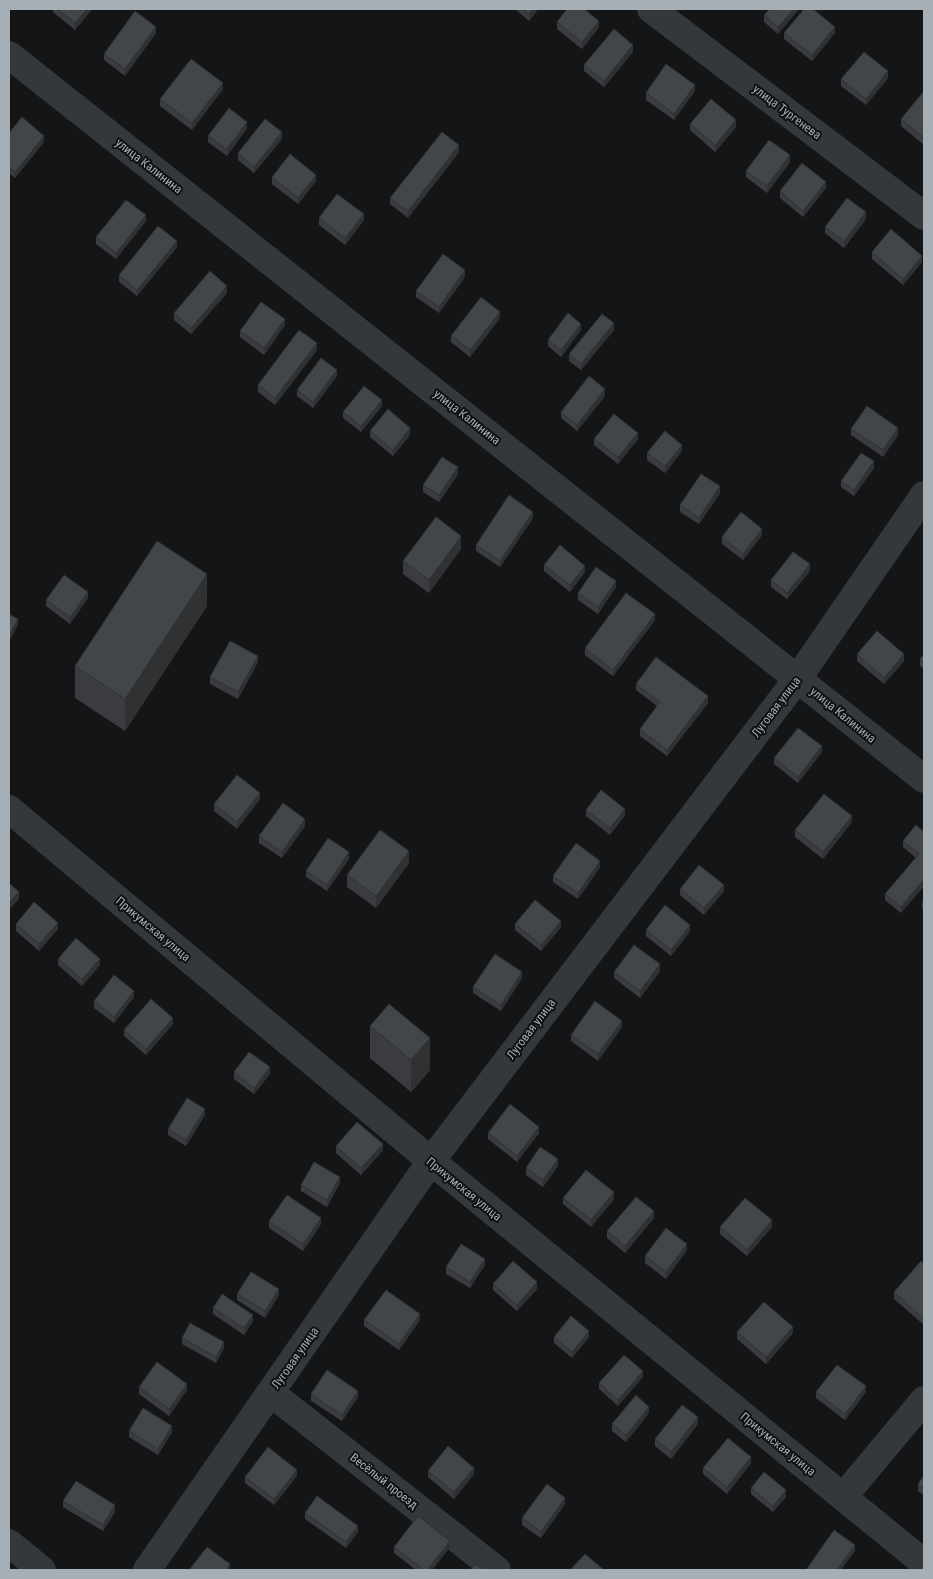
<svg xmlns="http://www.w3.org/2000/svg" width="933" height="1579" font-family="'Roboto Condensed',sans-serif">
  <style>
    .lines { fill: none; stroke-linecap: round; stroke-linejoin: round }
    .minor { stroke: #35383b; stroke-width: 28 }
    .wall { fill: #3a3c3f }
    .shaded-wall { fill: #2f3133 }
    .building { fill: #434649; stroke: #2f3133 }
    .labels { text-anchor: middle; stroke-width: 4; stroke-linejoin: round; paint-order: stroke }
    .street-label { font-size: 12px; fill: #a6afb6; stroke: #0f1011 }
  </style>
  <rect width="100%" height="100%" fill="#141516"/>
  <g class="lines">
    <g class="minor">
      <path d="M651,9L924,216"/>
      <path d="M9,55L924,779"/>
      <path d="M9,809L431,1161L924,1563"/>
      <path d="M271,1393L497,1570"/>
      <path d="M843,1497L924,1400"/>
      <path d="M9,1543L42,1570"/>
      <path d="M147,1570L431,1161L798,678L924,495"/>
    </g>
  </g>
  <g class="wall">
    <path d="M53,9H92L75,30L53,12Z"/>
    <path d="M515,9H538L529,21Z"/>
    <path d="M799,9L778,34L764,22V15Z"/>
    <path d="M557,22L599,27L582,49L557,29Z"/>
    <path d="M156,33L125,76L104,60V54Z"/>
    <path d="M784,33H835L812,61L784,39Z"/>
    <path d="M633,52L604,87L584,71V65Z"/>
    <path d="M888,78L866,105L841,86V79Z"/>
    <path d="M223,89L192,130L160,106V99Z"/>
    <path d="M695,91L674,120L646,100V93Z"/>
    <path d="M924,91V145L901,126V119Z"/>
    <path d="M690,124L736,127L715,152L690,130Z"/>
    <path d="M247,128L227,156L208,142V136Z"/>
    <path d="M9,133L44,142L15,178L9,173Z"/>
    <path d="M282,139L254,173L238,160V153Z"/>
    <path d="M459,152L408,218L390,204V198Z"/>
    <path d="M790,162L767,193L746,177V171Z"/>
    <path d="M272,177L316,181L298,204L272,184Z"/>
    <path d="M826,188L803,217L780,198V191Z"/>
    <path d="M319,218L364,220L345,245L319,225Z"/>
    <path d="M866,219L844,248L825,233V227Z"/>
    <path d="M146,221L116,259L96,244V237Z"/>
    <path d="M177,247L137,296L119,282V275Z"/>
    <path d="M872,252L922,262L903,285L872,259Z"/>
    <path d="M465,277L439,313L416,297V291Z"/>
    <path d="M227,293L191,334L174,320V313Z"/>
    <path d="M500,318L470,357L451,342V336Z"/>
    <path d="M285,325L264,355L240,337V331Z"/>
    <path d="M581,330L561,357L548,346V340Z"/>
    <path d="M614,330L581,370L569,361V354Z"/>
    <path d="M317,350L275,405L258,392V385Z"/>
    <path d="M337,376L313,408L297,396V390Z"/>
    <path d="M605,396L577,431L561,418V412Z"/>
    <path d="M382,406L361,432L343,418V412Z"/>
    <path d="M851,429L898,435L883,457L851,435Z"/>
    <path d="M370,431L410,435L393,456L370,437Z"/>
    <path d="M594,439H638L618,464L594,445Z"/>
    <path d="M682,451L665,473L647,460V453Z"/>
    <path d="M874,468L854,496L841,487V481Z"/>
    <path d="M458,474L439,502L423,492V485Z"/>
    <path d="M720,493L699,524L680,512V505Z"/>
    <path d="M533,518L500,567L476,551V545Z"/>
    <path d="M762,535L743,560L722,544V537Z"/>
    <path d="M461,549L429,593L403,574V561Z"/>
    <path d="M544,565L585,572L570,592L544,571Z"/>
    <path d="M810,571L787,599L771,587V580Z"/>
    <path d="M616,587L598,614L578,600V593Z"/>
    <path d="M88,598L70,624L46,606V600Z"/>
    <path d="M207,606L125,731L75,698V666Z"/>
    <path d="M655,620L613,676L585,655V648Z"/>
    <path d="M857,654L904,661L884,684L857,661Z"/>
    <path d="M924,654V669L920,666V659Z"/>
    <path d="M258,662L238,699L210,684V677Z"/>
    <path d="M636,684L708,703L667,756L640,736V729L657,706L636,690Z"/>
    <path d="M822,752L798,783L774,764V758Z"/>
    <path d="M260,799L237,829L214,811V804Z"/>
    <path d="M586,810L625,815L610,835L586,816Z"/>
    <path d="M852,822L823,859L795,837V830Z"/>
    <path d="M916,825L924,886L901,913L885,900V894L916,858L903,847V841Z"/>
    <path d="M305,826L282,858L259,843V836Z"/>
    <path d="M349,859L327,891L306,877V871Z"/>
    <path d="M409,863L376,908L347,887V875Z"/>
    <path d="M600,867L578,899L553,882V876Z"/>
    <path d="M680,889L724,891L704,915L680,895Z"/>
    <path d="M924,900V911L922,909V903Z"/>
    <path d="M16,924L58,929L39,951L16,931Z"/>
    <path d="M515,924L561,927L541,951L515,930Z"/>
    <path d="M646,930L690,931L671,956L646,936Z"/>
    <path d="M58,959L100,965L82,986L58,965Z"/>
    <path d="M660,971L640,998L614,978V972Z"/>
    <path d="M522,978L501,1011L473,993V987Z"/>
    <path d="M134,997L114,1023L94,1008V1001Z"/>
    <path d="M173,1024L146,1055L124,1036V1030Z"/>
    <path d="M370,1026L430,1070L411,1092L370,1058Z"/>
    <path d="M622,1027L598,1061L571,1041V1035Z"/>
    <path d="M234,1072L270,1074L254,1094L234,1079Z"/>
    <path d="M205,1115L186,1146L168,1135V1129Z"/>
    <path d="M488,1133H539L517,1162L488,1139Z"/>
    <path d="M336,1146L383,1150L361,1175L336,1153Z"/>
    <path d="M558,1166L543,1187L526,1175V1168Z"/>
    <path d="M340,1183L327,1207L301,1191V1185Z"/>
    <path d="M563,1198L614,1199L591,1227L563,1204Z"/>
    <path d="M654,1218L625,1253L607,1238V1231Z"/>
    <path d="M269,1221L321,1224L303,1251L269,1228Z"/>
    <path d="M720,1227H772L747,1256L720,1234Z"/>
    <path d="M687,1250L666,1279L645,1263V1256Z"/>
    <path d="M924,1264V1325L894,1299V1292Z"/>
    <path d="M485,1265L470,1288L446,1274V1267Z"/>
    <path d="M493,1284L537,1289L517,1311L493,1290Z"/>
    <path d="M237,1294L279,1295L265,1318L237,1300Z"/>
    <path d="M213,1308L253,1321L244,1335L213,1314Z"/>
    <path d="M364,1320H420L399,1350L364,1326Z"/>
    <path d="M737,1332L793,1333L766,1364L737,1339Z"/>
    <path d="M554,1337H589L572,1358L554,1343Z"/>
    <path d="M182,1338L224,1348L216,1363L182,1344Z"/>
    <path d="M643,1377L618,1406L599,1389V1383Z"/>
    <path d="M139,1387L187,1390L169,1416L139,1394Z"/>
    <path d="M816,1392H866L845,1420L816,1398Z"/>
    <path d="M311,1394L358,1397L342,1421L311,1401Z"/>
    <path d="M649,1413L626,1442L612,1431V1424Z"/>
    <path d="M698,1424L671,1459L655,1446V1439Z"/>
    <path d="M129,1431L172,1432L158,1455L129,1437Z"/>
    <path d="M751,1463L727,1494L703,1474V1468Z"/>
    <path d="M428,1471L474,1474L454,1499L428,1477Z"/>
    <path d="M297,1476L274,1505L245,1483V1477Z"/>
    <path d="M924,1476V1495L918,1491V1484Z"/>
    <path d="M751,1488L786,1497L773,1512L751,1494Z"/>
    <path d="M63,1501L115,1512L103,1531L63,1507Z"/>
    <path d="M565,1504L541,1538L522,1525V1518Z"/>
    <path d="M305,1513L358,1532L346,1548L305,1519Z"/>
    <path d="M394,1547H450L432,1570H416L394,1553Z"/>
  </g>
  <g class="shaded-wall">
    <path d="M87,9H92L75,30V23Z"/>
    <path d="M533,9H538L529,21V14Z"/>
    <path d="M794,9H799L778,34V27Z"/>
    <path d="M599,21V27L582,49V42Z"/>
    <path d="M156,27V33L125,76V69Z"/>
    <path d="M835,27V33L812,61V55Z"/>
    <path d="M633,45V52L604,87V81Z"/>
    <path d="M888,71V78L866,105V99Z"/>
    <path d="M223,83V89L192,130V123Z"/>
    <path d="M695,85V91L674,120V114Z"/>
    <path d="M736,120V127L715,152V145Z"/>
    <path d="M247,122V128L227,156V149Z"/>
    <path d="M282,132V139L254,173V167Z"/>
    <path d="M44,136V142L15,178V172Z"/>
    <path d="M459,145V152L408,218V211Z"/>
    <path d="M790,155V162L767,193V186Z"/>
    <path d="M316,175V181L298,204V198Z"/>
    <path d="M826,182V188L803,217V211Z"/>
    <path d="M866,212V219L844,248V241Z"/>
    <path d="M364,214V220L345,245V238Z"/>
    <path d="M146,215V221L116,259V253Z"/>
    <path d="M177,241V247L137,296V290Z"/>
    <path d="M922,256V262L903,285V279Z"/>
    <path d="M465,270V277L439,313V307Z"/>
    <path d="M227,286V293L191,334V328Z"/>
    <path d="M500,312V318L470,357V350Z"/>
    <path d="M285,319V325L264,355V348Z"/>
    <path d="M614,323V330L581,370V364Z"/>
    <path d="M581,324V330L561,357V350Z"/>
    <path d="M317,343V350L275,405V398Z"/>
    <path d="M337,370V376L313,408V402Z"/>
    <path d="M605,389V396L577,431V425Z"/>
    <path d="M382,400V406L361,432V426Z"/>
    <path d="M410,428V435L393,456V450Z"/>
    <path d="M898,428V435L883,457V450Z"/>
    <path d="M638,433V439L618,464V457Z"/>
    <path d="M682,445V451L665,473V466Z"/>
    <path d="M874,461V468L854,496V490Z"/>
    <path d="M458,467V474L439,502V495Z"/>
    <path d="M720,486V493L699,524V518Z"/>
    <path d="M533,512V518L500,567V561Z"/>
    <path d="M762,529V535L743,560V554Z"/>
    <path d="M461,536V549L429,593V580Z"/>
    <path d="M810,564V571L787,599V593Z"/>
    <path d="M585,566V572L570,592V585Z"/>
    <path d="M207,574V606L125,731V699Z"/>
    <path d="M616,581V587L598,614V607Z"/>
    <path d="M88,592V598L70,624V617Z"/>
    <path d="M655,614V620L613,676V670Z"/>
    <path d="M18,619V625L9,642V636Z"/>
    <path d="M904,654V661L884,684V678Z"/>
    <path d="M258,656V662L238,699V692Z"/>
    <path d="M708,696V703L667,756V750Z"/>
    <path d="M822,746V752L798,783V777Z"/>
    <path d="M260,793V799L237,829V822Z"/>
    <path d="M625,809V815L610,835V828Z"/>
    <path d="M852,816V822L823,859V852Z"/>
    <path d="M305,819V826L282,858V852Z"/>
    <path d="M409,851V863L376,908V896Z"/>
    <path d="M349,852V859L327,891V885Z"/>
    <path d="M600,861V867L578,899V893Z"/>
    <path d="M924,879V886L901,913V907Z"/>
    <path d="M724,885V891L704,915V908Z"/>
    <path d="M19,892V899L9,910V903Z"/>
    <path d="M561,921V927L541,951V945Z"/>
    <path d="M58,923V929L39,951V944Z"/>
    <path d="M690,925V931L671,956V950Z"/>
    <path d="M100,959V965L82,986V979Z"/>
    <path d="M660,964V971L640,998V991Z"/>
    <path d="M522,972V978L501,1011V1005Z"/>
    <path d="M134,991V997L114,1023V1017Z"/>
    <path d="M173,1018V1024L146,1055V1049Z"/>
    <path d="M622,1021V1027L598,1061V1054Z"/>
    <path d="M430,1038V1070L411,1092V1060Z"/>
    <path d="M270,1067V1074L254,1094V1088Z"/>
    <path d="M205,1109V1115L186,1146V1140Z"/>
    <path d="M539,1127V1133L517,1162V1156Z"/>
    <path d="M383,1144V1150L361,1175V1168Z"/>
    <path d="M558,1159V1166L543,1187V1180Z"/>
    <path d="M340,1177V1183L327,1207V1200Z"/>
    <path d="M614,1192V1199L591,1227V1220Z"/>
    <path d="M654,1211V1218L625,1253V1246Z"/>
    <path d="M321,1218V1224L303,1251V1244Z"/>
    <path d="M772,1220V1227L747,1256V1250Z"/>
    <path d="M687,1244V1250L666,1279V1272Z"/>
    <path d="M485,1259V1265L470,1288V1282Z"/>
    <path d="M537,1282V1289L517,1311V1305Z"/>
    <path d="M279,1289V1295L265,1318V1311Z"/>
    <path d="M420,1314V1320L399,1350V1344Z"/>
    <path d="M253,1315V1321L244,1335V1328Z"/>
    <path d="M793,1327V1333L766,1364V1357Z"/>
    <path d="M589,1331V1337L572,1358V1352Z"/>
    <path d="M224,1342V1348L216,1363V1357Z"/>
    <path d="M643,1371V1377L618,1406V1400Z"/>
    <path d="M187,1384V1390L169,1416V1409Z"/>
    <path d="M866,1386V1392L845,1420V1414Z"/>
    <path d="M358,1391V1397L342,1421V1415Z"/>
    <path d="M649,1407V1413L626,1442V1435Z"/>
    <path d="M698,1417V1424L671,1459V1452Z"/>
    <path d="M172,1426V1432L158,1455V1449Z"/>
    <path d="M751,1457V1463L727,1494V1487Z"/>
    <path d="M474,1468V1474L454,1499V1492Z"/>
    <path d="M297,1470V1476L274,1505V1499Z"/>
    <path d="M786,1490V1497L773,1512V1506Z"/>
    <path d="M565,1498V1504L541,1538V1532Z"/>
    <path d="M115,1505V1512L103,1531V1525Z"/>
    <path d="M358,1526V1532L346,1548V1542Z"/>
    <path d="M450,1541V1547L432,1570H427Z"/>
    <path d="M855,1545V1551L841,1570H837Z"/>
    <path d="M230,1564V1570H226Z"/>
  </g>
  <g class="building">
    <path d="M57,9H87L75,23Z"/>
    <path d="M522,9H533L529,14Z"/>
    <path d="M567,9H584L599,21L582,42L557,22Z"/>
    <path d="M770,9H794L778,27L764,15Z"/>
    <path d="M804,9H813L835,27L812,55L784,33Z"/>
    <path d="M135,11L156,27L125,69L104,54Z"/>
    <path d="M614,29L633,45L604,81L584,65Z"/>
    <path d="M864,52L888,71L866,99L841,79Z"/>
    <path d="M191,59L223,83L192,123L160,99Z"/>
    <path d="M666,64L695,85L674,114L646,93Z"/>
    <path d="M924,91V138L901,119Z"/>
    <path d="M711,99L736,120L715,145L690,124Z"/>
    <path d="M229,108L247,122L227,149L208,136Z"/>
    <path d="M22,117L44,136L15,172L9,167V133Z"/>
    <path d="M265,119L282,132L254,167L238,153Z"/>
    <path d="M442,132L459,145L408,211L390,198Z"/>
    <path d="M769,140L790,155L767,186L746,171Z"/>
    <path d="M290,154L316,175L298,198L272,177Z"/>
    <path d="M802,163L826,182L803,211L780,191Z"/>
    <path d="M337,194L364,214L345,238L319,218Z"/>
    <path d="M847,198L866,212L844,241L825,227Z"/>
    <path d="M126,200L146,215L116,253L96,237Z"/>
    <path d="M158,226L177,241L137,290L119,275Z"/>
    <path d="M891,229L922,256L903,279L872,252Z"/>
    <path d="M443,254L465,270L439,307L416,291Z"/>
    <path d="M210,271L227,286L191,328L174,313Z"/>
    <path d="M481,297L500,312L470,350L451,336Z"/>
    <path d="M261,302L285,319L264,348L240,331Z"/>
    <path d="M568,313L581,324L561,350L548,340Z"/>
    <path d="M602,314L614,323L581,364L569,354Z"/>
    <path d="M299,330L317,343L275,398L258,385Z"/>
    <path d="M321,358L337,370L313,402L297,390Z"/>
    <path d="M589,376L605,389L577,425L561,412Z"/>
    <path d="M364,386L382,400L361,426L343,412Z"/>
    <path d="M867,406L898,428L883,450L851,429Z"/>
    <path d="M388,409L410,428L393,450L370,431Z"/>
    <path d="M614,414L638,433L618,457L594,439Z"/>
    <path d="M665,431L682,445L665,466L647,453Z"/>
    <path d="M861,453L874,461L854,490L841,481Z"/>
    <path d="M442,457L458,467L439,495L423,485Z"/>
    <path d="M701,474L720,486L699,518L680,505Z"/>
    <path d="M509,495L533,512L500,561L476,545Z"/>
    <path d="M741,512L762,529L743,554L722,537Z"/>
    <path d="M436,517L461,536L429,580L403,561Z"/>
    <path d="M157,541L207,574L125,699L75,666Z"/>
    <path d="M560,545L585,566L570,585L544,565Z"/>
    <path d="M793,552L810,564L787,593L771,580Z"/>
    <path d="M596,567L616,581L598,607L578,593Z"/>
    <path d="M64,575L88,592L70,617L46,600Z"/>
    <path d="M626,593L655,614L613,670L585,648Z"/>
    <path d="M9,614L18,619L9,636Z"/>
    <path d="M877,631L904,654L884,678L857,654Z"/>
    <path d="M230,641L258,656L238,692L210,677Z"/>
    <path d="M924,654V663L920,659Z"/>
    <path d="M656,657L708,696L667,750L640,729L660,702L636,684Z"/>
    <path d="M798,728L822,746L798,777L774,758Z"/>
    <path d="M237,775L260,793L237,822L214,804Z"/>
    <path d="M601,790L625,809L610,828L586,810Z"/>
    <path d="M824,794L852,816L823,852L795,830Z"/>
    <path d="M283,803L305,819L282,852L259,836Z"/>
    <path d="M916,825L924,832V879L901,907L885,894L919,854L903,841Z"/>
    <path d="M380,830L409,851L376,896L347,875Z"/>
    <path d="M328,838L349,852L327,885L306,871Z"/>
    <path d="M576,843L600,861L578,893L553,876Z"/>
    <path d="M699,865L724,885L704,908L680,889Z"/>
    <path d="M9,883L19,892L9,903Z"/>
    <path d="M535,900L561,921L541,945L515,924Z"/>
    <path d="M34,902L58,923L39,944L16,924Z"/>
    <path d="M665,905L690,925L671,950L646,930Z"/>
    <path d="M76,938L100,959L82,979L58,959Z"/>
    <path d="M634,945L660,964L640,991L614,972Z"/>
    <path d="M495,954L522,972L501,1005L473,987Z"/>
    <path d="M114,975L134,991L114,1017L94,1001Z"/>
    <path d="M151,999L173,1018L146,1049L124,1030Z"/>
    <path d="M595,1001L622,1021L598,1054L571,1035Z"/>
    <path d="M389,1004L430,1038L411,1060L370,1026Z"/>
    <path d="M249,1052L270,1067L254,1088L234,1072Z"/>
    <path d="M187,1098L205,1109L186,1140L168,1129Z"/>
    <path d="M510,1104L539,1127L517,1156L488,1133Z"/>
    <path d="M357,1122L383,1144L361,1168L336,1146Z"/>
    <path d="M540,1147L558,1159L543,1180L526,1168Z"/>
    <path d="M314,1162L340,1177L327,1200L301,1185Z"/>
    <path d="M586,1170L614,1192L591,1220L563,1198Z"/>
    <path d="M287,1195L321,1218L303,1244L269,1221Z"/>
    <path d="M636,1197L654,1211L625,1246L607,1231Z"/>
    <path d="M745,1198L772,1220L747,1250L720,1227Z"/>
    <path d="M666,1228L687,1244L666,1272L645,1256Z"/>
    <path d="M461,1244L485,1259L470,1282L446,1267Z"/>
    <path d="M513,1261L537,1282L517,1305L493,1284Z"/>
    <path d="M921,1261L924,1264V1319L894,1292Z"/>
    <path d="M251,1272L279,1289L265,1311L237,1294Z"/>
    <path d="M386,1290L420,1314L399,1344L364,1320Z"/>
    <path d="M222,1294L253,1315L244,1328L213,1308Z"/>
    <path d="M764,1302L793,1327L766,1357L737,1332Z"/>
    <path d="M571,1316L589,1331L572,1352L554,1337Z"/>
    <path d="M190,1323L224,1342L216,1357L182,1338Z"/>
    <path d="M624,1355L643,1371L618,1400L599,1383Z"/>
    <path d="M157,1362L187,1384L169,1409L139,1387Z"/>
    <path d="M837,1365L866,1386L845,1414L816,1392Z"/>
    <path d="M327,1370L358,1391L342,1415L311,1394Z"/>
    <path d="M636,1395L649,1407L626,1435L612,1424Z"/>
    <path d="M682,1405L698,1417L671,1452L655,1439Z"/>
    <path d="M143,1408L172,1426L158,1449L129,1431Z"/>
    <path d="M728,1438L751,1457L727,1487L703,1468Z"/>
    <path d="M448,1446L474,1468L454,1492L428,1471Z"/>
    <path d="M268,1447L297,1470L274,1499L245,1477Z"/>
    <path d="M764,1472L786,1490L773,1506L751,1488Z"/>
    <path d="M924,1476V1489L918,1484Z"/>
    <path d="M76,1481L115,1505L103,1525L63,1501Z"/>
    <path d="M547,1484L565,1498L541,1532L522,1518Z"/>
    <path d="M317,1496L358,1526L346,1542L305,1513Z"/>
    <path d="M418,1516L450,1541L427,1570H424L394,1547Z"/>
    <path d="M834,1530L855,1545L837,1570H806Z"/>
    <path d="M207,1547L230,1564L226,1570H189Z"/>
    <path d="M585,1554L604,1570H570Z"/>
    <path d="M476,1564L484,1570H470Z"/>
  </g>
  <g class="labels">
    <g class="street-label">
      <text transform="translate(787 112) rotate(37)" y="4">улица Тургенева</text>
      <text transform="translate(149 166) rotate(38)" y="4">улица Калинина</text>
      <text transform="translate(467 417) rotate(38)" y="4">улица Калинина</text>
      <text transform="translate(776 707) rotate(-53)" y="4">Луговая улица</text>
      <text transform="translate(843 715) rotate(39)" y="4">улица Калинина</text>
      <text transform="translate(153 929) rotate(40)" y="4">Прикумская улица</text>
      <text transform="translate(531 1029) rotate(-53)" y="4">Луговая улица</text>
      <text transform="translate(464 1189) rotate(39)" y="4">Прикумская улица</text>
      <text transform="translate(295 1358) rotate(-55)" y="4">Луговая улица</text>
      <text transform="translate(778 1444) rotate(39)" y="4">Прикумская улица</text>
      <text transform="translate(384 1481) rotate(38)" y="4">Весёлый проезд</text>
    </g>
  </g>
  <rect width="933" height="1579" fill="none" stroke="#a6afb6" stroke-width="20"/>
</svg>
